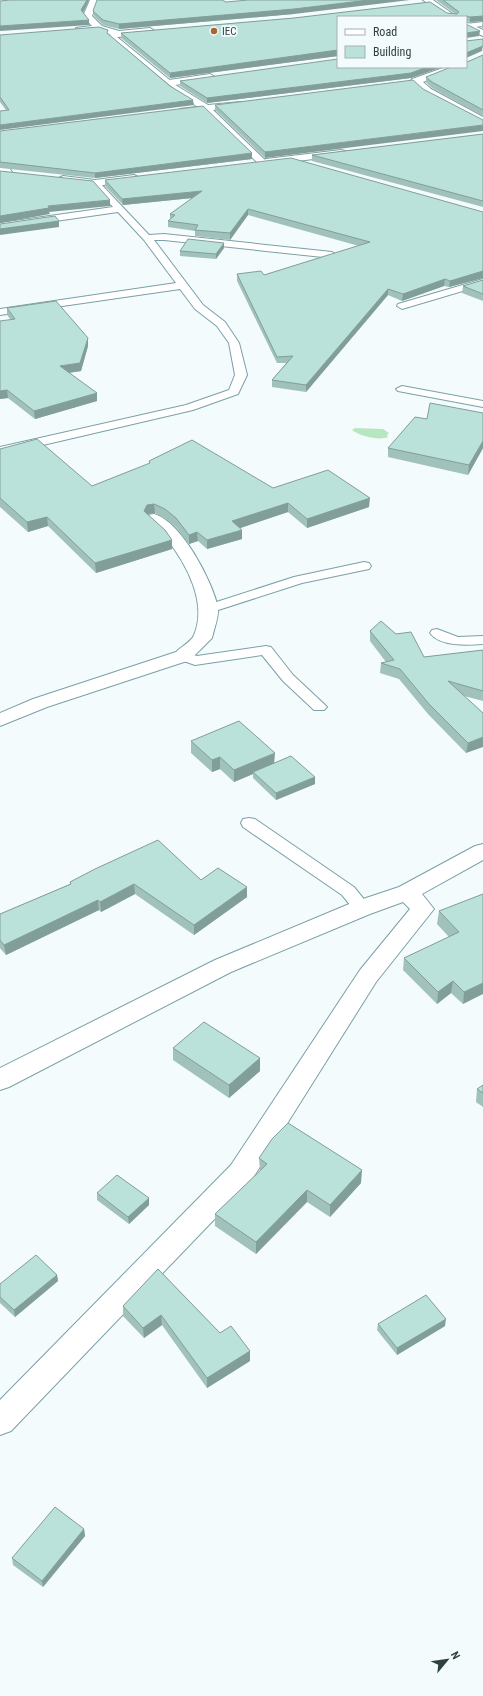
<svg xmlns="http://www.w3.org/2000/svg" width="483" height="1696" font-family="'Roboto Condensed',sans-serif">
  <style>
    .green { fill: #b6e7c0 }
    .lines { fill: none; stroke-linecap: round; stroke-linejoin: round }
    .service-casing { stroke: #7aa0a8; stroke-width: 2 }
    .minor-casing { stroke: #7aa0a8; stroke-width: 2 }
    .secondary-casing { stroke: #7aa0a8; stroke-width: 2 }
    .service { fill: #fff; fill-rule: evenodd }
    .minor { fill: #fff; fill-rule: evenodd }
    .secondary { fill: #fff; fill-rule: evenodd }
    .wall { fill: #a0c2bb }
    .shaded-wall { fill: #829e99 }
    .building { fill: #bae2da; stroke: #829e99 }
    .poi-dot { fill: #a86731; stroke: #f3fbfc; stroke-width: 1.5 }
    .labels { text-anchor: middle; stroke-width: 3.5; stroke-linejoin: round; paint-order: stroke }
    .far-poi-label { font-size: 11px; fill: #2f4043; stroke: #f3fbfc; text-anchor: start }
  </style>
  <rect width="100%" height="100%" fill="#f3fbfc"/>
  <path class="green" d="M355,428L383,429L389,433L387,435L388,437C379,441 360,436 352,430Z"/>
  <g class="lines">
    <defs>
      <g id="service">
        <path d="M483,22V26L466,28V24Z"/>
        <path d="M116,32L123,34L117,37L177,86L208,105L241,102V106L213,110L266,161V165H260L204,111L180,113V109L198,107L171,90L109,39V35Z"/>
        <path d="M95,180L98,181L149,235L164,234L332,252L337,255L332,258L164,240H154L203,305L225,322L239,343L247,375L238,394L193,410L0,455V447L186,405L229,390L235,375L229,343L217,326L195,309L180,289L0,315V309L176,283L144,240L118,212L0,229V223L113,207L91,183Z"/>
        <path d="M483,279V285L402,309L397,306L398,304Z"/>
        <path d="M402,386L483,401V407L398,391L396,389Z"/>
        <path d="M364,562L369,563L371,566L369,569L302,583L209,613L204,612L202,609L204,606L294,577Z"/>
        <path d="M437,629L458,637L483,636V644C468,645 440,647 430,633L432,630Z"/>
        <path d="M266,646L271,647L293,675L324,704L327,707L324,710H314L283,681L262,655L195,665L178,659L176,656L178,653L183,652L197,656Z"/>
        <path d="M249,818L255,819L354,887L371,908L368,912L362,914L356,912L342,895L243,827L241,823L243,819Z"/>
      </g>
      <g id="minor">
        <path d="M90,0H98L92,16L102,26L119,31L150,28L155,31L150,34L119,37L99,31L76,32V28L92,26L83,16Z"/>
        <path d="M446,67H460L423,82L431,89L483,117V124L423,93L411,81L412,79Z"/>
        <path d="M210,74L215,77L213,79L169,86L164,83L169,80Z"/>
        <path d="M341,150L345,151L347,153L345,155L266,165L260,162L266,159Z"/>
        <path d="M0,162C5,163 9,167 12,172L10,174L6,175L0,172Z"/>
        <path d="M134,175L140,178L138,180C124,184 66,191 57,179L63,176L95,180Z"/>
        <path d="M154,514C181,521 213,582 218,608C219,616 214,629 212,638L190,660L47,707L0,726V713L33,699L176,652C181,647 192,641 194,635C208,603 186,563 166,538C160,531 151,527 146,519L148,515Z"/>
        <path d="M483,844V860L422,894L434,909L376,982L251,1181L11,1431L0,1435V1400L231,1165L360,970L410,909L403,902L370,914L231,972L9,1087L0,1090V1068L215,960L354,902L399,887L475,846Z"/>
      </g>
      <g id="secondary">
        <path d="M423,0H433L457,17H447Z"/>
        <path d="M466,22L483,30V36L466,28Z"/>
      </g>
    </defs>
    <use href="#service" class="service-casing"/>
    <use href="#minor" class="minor-casing"/>
    <use href="#secondary" class="secondary-casing"/>
    <use href="#service" class="service"/>
    <use href="#minor" class="minor"/>
    <use href="#secondary" class="secondary"/>
  </g>
  <g class="wall">
    <path d="M436,0H483V21L470,22L466,21V17H338V56L170,78L121,38V33L294,18L430,2L447,13H454Z"/>
    <path d="M226,2L294,14L119,29L103,25L94,16L93,11Z"/>
    <path d="M483,22V29L482,28V23Z"/>
    <path d="M108,34L194,105L6,110L0,102V35Z"/>
    <path d="M483,55V116L432,88L426,82V77L467,62Z"/>
    <path d="M338,67H442L411,78L207,103L180,86V81Z"/>
    <path d="M423,89L265,158L215,110V105Z"/>
    <path d="M0,131L252,159L95,178L0,168Z"/>
    <path d="M483,134V207L312,161V155Z"/>
    <path d="M105,180L483,212V278L449,287L444,286L402,301L388,295L306,392L272,387V380L286,363H277L237,281V274L264,275L359,246L248,215L230,240L195,236V231L168,227V221L170,219V214L193,198L123,205L105,186Z"/>
    <path d="M224,248L216,259L180,256V251Z"/>
    <path d="M483,280V301L462,293L463,286Z"/>
    <path d="M7,308L88,338V346L81,371L69,373L97,401L35,419L8,398L0,399L11,320L7,315Z"/>
    <path d="M483,413V448L468,475L388,457V448L427,419Z"/>
    <path d="M0,449L92,486L149,464V461L273,488L369,507L307,528L288,512L239,528L242,539L207,549L198,541L189,544L176,527L165,518L155,513L148,514L172,540V549L96,573L48,526L28,532L0,507Z"/>
    <path d="M370,631L396,634L424,657L483,650V701L464,696L483,713L466,753L428,714L399,679L380,673L381,663L386,662L370,641Z"/>
    <path d="M191,741L275,763L315,777V784L276,800L253,778V774L234,782L220,769L212,772L191,753Z"/>
    <path d="M201,880L247,887V897L194,935L135,894L101,912L99,910L6,955L0,948V914L70,884V882Z"/>
    <path d="M483,894L463,1004L451,993L437,1004L403,970L404,958L449,937L437,924L439,911Z"/>
    <path d="M173,1048L260,1058V1071L229,1098L173,1060Z"/>
    <path d="M483,1085V1107L476,1102L477,1089Z"/>
    <path d="M259,1158L361,1183L330,1217L307,1202L256,1254L215,1226V1214L260,1171Z"/>
    <path d="M97,1193L149,1205L129,1224L97,1200Z"/>
    <path d="M158,1269L220,1333L250,1351V1361L207,1388L162,1325L144,1338L123,1316V1306Z"/>
    <path d="M57,1275L58,1281L15,1317L0,1303V1284Z"/>
    <path d="M378,1324L445,1326L397,1355L377,1330Z"/>
    <path d="M84,1529L85,1536L43,1587L13,1565L12,1558Z"/>
  </g>
  <g class="shaded-wall">
    <path d="M87,0H89L82,15L81,10Z"/>
    <path d="M369,0H410L294,14L119,29V24Z"/>
    <path d="M483,16V21L470,22V17Z"/>
    <path d="M89,20V25L0,31V26Z"/>
    <path d="M480,31L479,36L466,38V33Z"/>
    <path d="M483,45L482,51L466,58V53Z"/>
    <path d="M338,50V56L170,78V73Z"/>
    <path d="M427,67H442L411,78L207,103V98Z"/>
    <path d="M193,100L194,105L0,130V125Z"/>
    <path d="M483,125V131L265,158V152Z"/>
    <path d="M252,153V159L95,178V173Z"/>
    <path d="M202,191V197L123,205L122,199Z"/>
    <path d="M110,200V206L49,212L50,214L0,223V216L48,206Z"/>
    <path d="M248,209V215L230,240V233Z"/>
    <path d="M59,221V227L0,235V229Z"/>
    <path d="M224,243V248L216,259V254Z"/>
    <path d="M483,271V278L449,287L450,281Z"/>
    <path d="M445,279L444,286L402,301L403,294Z"/>
    <path d="M388,289V295L306,392V385Z"/>
    <path d="M88,338V346L81,371L60,374V366Z"/>
    <path d="M7,390L8,398L0,399V391Z"/>
    <path d="M97,393V401L35,419L34,411Z"/>
    <path d="M483,441V448L468,475L469,465Z"/>
    <path d="M370,498L369,507L307,528V519Z"/>
    <path d="M288,503V512L232,531V521Z"/>
    <path d="M154,504L155,513L148,514L145,520L144,511L147,505Z"/>
    <path d="M47,517L48,526L28,532L27,522Z"/>
    <path d="M242,530V539L207,549V540Z"/>
    <path d="M197,532L198,541L189,544V535Z"/>
    <path d="M172,540V549L96,573L95,563Z"/>
    <path d="M483,737V747L466,753L468,743Z"/>
    <path d="M275,753L274,765L253,772V774L234,782V770Z"/>
    <path d="M220,757V769L212,772V760Z"/>
    <path d="M315,777V784L276,800V793Z"/>
    <path d="M134,884L135,894L101,912L100,902Z"/>
    <path d="M247,887V897L194,935V925Z"/>
    <path d="M98,900L99,910L6,955L4,945Z"/>
    <path d="M453,981L451,993L437,1004L438,992Z"/>
    <path d="M483,983V994L463,1004L464,992Z"/>
    <path d="M260,1058V1071L229,1098V1085Z"/>
    <path d="M362,1170L361,1183L330,1217V1205Z"/>
    <path d="M307,1190V1202L256,1254V1242Z"/>
    <path d="M149,1198V1205L129,1224L128,1217Z"/>
    <path d="M57,1275L58,1281L15,1317L14,1310Z"/>
    <path d="M161,1315L162,1325L144,1338L143,1328Z"/>
    <path d="M446,1319L445,1326L397,1355V1348Z"/>
    <path d="M250,1351V1361L207,1388V1378Z"/>
    <path d="M84,1529L85,1536L43,1587L42,1581Z"/>
  </g>
  <g class="building">
    <path d="M10,0H87L81,10L89,20L0,26V1Z"/>
    <path d="M97,0H222L226,2L248,0H369L294,9L119,24L103,20L93,11Z"/>
    <path d="M443,0H483V16L470,17L466,16V17H338V50L170,73L121,33L294,18L430,2L447,13L457,14L459,12Z"/>
    <path d="M466,24L480,31L466,33Z"/>
    <path d="M99,27L108,30L107,33L170,86L193,100L0,125V111L9,110L0,97V35Z"/>
    <path d="M483,39V46L466,53V41Z"/>
    <path d="M483,55V110L432,82L426,77L451,67H466V61L467,62Z"/>
    <path d="M338,59V67H427L411,73L207,98L180,81Z"/>
    <path d="M413,80L423,89L483,120V125L265,152L215,105Z"/>
    <path d="M203,106L252,153L95,173L0,162V131Z"/>
    <path d="M483,134V201L312,155Z"/>
    <path d="M291,158L483,212V271L450,281L445,279L403,294L388,289L306,385L272,380L293,356L277,357L237,274L261,271L264,275L370,242L248,209L230,233L195,230L198,225L168,221L175,215L170,214L202,191L122,199L105,180Z"/>
    <path d="M0,171L93,181L110,200L48,206L49,208L0,216Z"/>
    <path d="M55,216L59,221L0,229V224Z"/>
    <path d="M188,239L224,243L216,254L180,251Z"/>
    <path d="M483,280V294L463,286Z"/>
    <path d="M56,301L88,338L80,363L60,366L97,393L34,411L7,390L0,391V321L15,319L7,308Z"/>
    <path d="M430,403L483,413V441L469,465L388,448L415,417L427,419Z"/>
    <path d="M37,439L92,486L150,463L149,461L192,440L273,488L328,470L370,498L307,519L288,503L232,521L242,530L207,540L197,532L189,535L176,518L165,509L154,504L147,505L144,511L165,530L172,540L95,563L47,517L27,522L0,498V449Z"/>
    <path d="M381,621L396,634L411,632L424,657L483,650V691L448,681L483,713V737L468,743L429,704L400,669L381,663L394,660L370,631Z"/>
    <path d="M239,721L275,753L234,770L220,757L212,760L191,741Z"/>
    <path d="M291,756L315,777L276,793L253,772Z"/>
    <path d="M158,840L201,880L218,868L247,887L194,925L134,884L100,902L98,900L4,945L0,940V914L71,884L70,882L95,869Z"/>
    <path d="M483,894V983L464,992L453,981L438,992L404,958L459,932L439,911Z"/>
    <path d="M204,1022L260,1058L229,1085L173,1048Z"/>
    <path d="M483,1085V1093L477,1089Z"/>
    <path d="M288,1123L362,1170L330,1205L307,1190L256,1242L215,1214L267,1164L259,1158L272,1139Z"/>
    <path d="M117,1175L149,1198L128,1217L97,1193Z"/>
    <path d="M36,1255L57,1275L14,1310L0,1297V1284Z"/>
    <path d="M158,1269L220,1333L231,1326L250,1351L207,1378L161,1315L143,1328L123,1306Z"/>
    <path d="M426,1295L446,1319L397,1348L378,1324Z"/>
    <path d="M55,1507L84,1529L42,1581L12,1558Z"/>
  </g>
  <circle class="poi-dot" cx="214" cy="31" r="4"/>
  <g class="labels">
    <g class="far-poi-label">
      <text x="222" y="35">IEC</text>
    </g>
  </g>
  <rect x="337" y="16" width="130" height="52" fill="#f3fbfc" stroke="#a5b0b2"/>
  <rect x="345" y="29" width="20" height="6" fill="#ffffff" stroke="#a5b0b2"/>
  <text x="373" y="36" font-size="12" fill="#2f4043">Road</text>
  <rect x="345" y="46" width="20" height="12" fill="#bae2da" stroke="#a5b0b2"/>
  <text x="373" y="56" font-size="12" fill="#2f4043">Building</text>
  <g transform="translate(447 1660) rotate(61)" stroke="#f3fbfc" stroke-width="3" paint-order="stroke">
  <path d="M0-3L7 15L0 10L-7 15Z" fill="#2f4043"/>
  <text y="-6" font-size="11" font-weight="bold" text-anchor="middle" fill="#2f4043">N</text>
  </g>
</svg>
